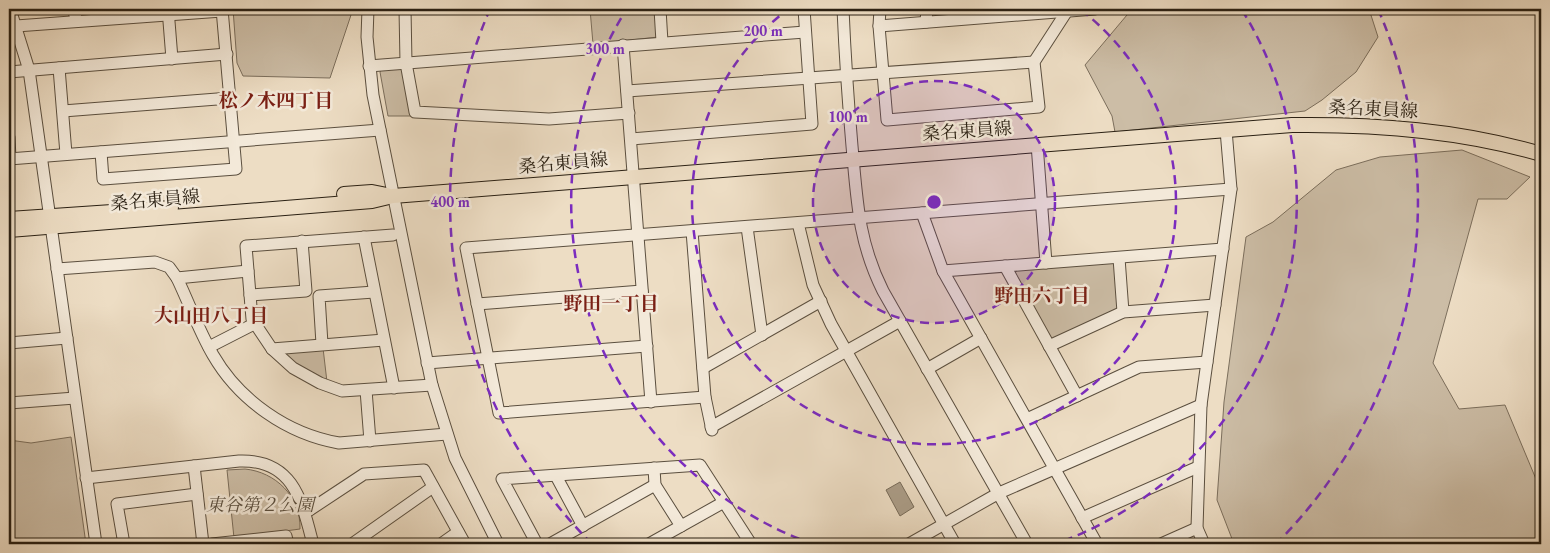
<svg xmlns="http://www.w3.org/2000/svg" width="1550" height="553" font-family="'EB Garamond','Noto Serif JP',serif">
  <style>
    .green { fill: #ccbda6; stroke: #7b6e5c }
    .water { fill: #ab9d88; stroke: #776b59 }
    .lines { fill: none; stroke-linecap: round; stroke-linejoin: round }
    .minor-casing { stroke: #5b4f3f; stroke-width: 13 }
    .major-casing { stroke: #2a2013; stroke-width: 16 }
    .minor { stroke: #f3e9d9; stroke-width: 11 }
    .major { stroke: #edddc4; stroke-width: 14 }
    .ring { fill: none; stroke: #7b2cbf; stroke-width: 2.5; stroke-dasharray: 9 6 }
    .labels { text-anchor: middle; stroke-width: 5; stroke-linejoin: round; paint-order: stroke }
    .street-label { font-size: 18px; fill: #2a2013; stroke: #f3e9d9 }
    .park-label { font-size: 18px; font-style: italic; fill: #5b4f3f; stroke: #f3e9d9 }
    .neighbourhood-label { font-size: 19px; font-weight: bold; fill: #7a1f14; stroke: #f3e9d9 }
    .centre { fill: #7b2cbf; stroke: #f3e9d9; stroke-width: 2.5 }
    .ring-label { font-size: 15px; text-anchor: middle; font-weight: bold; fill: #7b2cbf; stroke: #f3e9d9; stroke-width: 5; stroke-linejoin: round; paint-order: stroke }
  </style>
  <rect width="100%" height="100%" fill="#edddc4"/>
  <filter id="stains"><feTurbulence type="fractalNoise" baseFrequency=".004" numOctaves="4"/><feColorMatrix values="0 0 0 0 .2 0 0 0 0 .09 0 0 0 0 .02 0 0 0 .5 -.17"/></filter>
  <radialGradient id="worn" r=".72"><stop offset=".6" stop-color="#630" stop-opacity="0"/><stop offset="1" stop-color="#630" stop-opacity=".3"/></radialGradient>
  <g class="green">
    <path d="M233,9H353L330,78L243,76L237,63Z"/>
    <path d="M590,9H655L658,37L593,44Z"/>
    <path d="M1132,9H1369L1378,37L1356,72L1322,100L1305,111L1115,132L1112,116L1085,65Z"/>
    <path d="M382,68L404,69L412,116H388L380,72Z"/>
    <path d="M1462,150L1530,177L1507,199H1478L1433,363L1459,409L1505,405L1541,491V544H1234L1217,500L1224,402L1246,237L1273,222L1336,170L1380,157Z"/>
    <path d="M1112,261L1116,264L1119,308L1117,311L1052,340L1013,270Z"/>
    <path d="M323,348L327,382L286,359L283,351Z"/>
    <path d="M71,437L86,544H9V440L31,443Z"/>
    <path d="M245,469C275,472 301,496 300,529L234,538L227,470Z"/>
  </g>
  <path class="water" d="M900,482L914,507L900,516L886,490Z"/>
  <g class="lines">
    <defs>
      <g id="minor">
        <path d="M10,9L29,70L96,544"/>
        <path d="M73,9L77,21"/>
        <path d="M168,9L172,59"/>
        <path d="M368,9L367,37L373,95L432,385L455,458L498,544"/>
        <path d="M405,9L406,63L415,112L549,119L629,113"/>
        <path d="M660,9L662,42"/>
        <path d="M843,9C845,55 848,100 852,146C857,200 858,241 883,291L1027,544"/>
        <path d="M880,9L879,26L887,120L1039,107L1034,62L1067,11"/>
        <path d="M926,22L927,9"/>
        <path d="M16,26L222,11"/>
        <path d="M879,26L1095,9"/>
        <path d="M623,45L651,402"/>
        <path d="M369,66L805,32"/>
        <path d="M59,68L66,154"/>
        <path d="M9,72L227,54"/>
        <path d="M627,91L1034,62"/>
        <path d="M63,111L230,98"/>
        <path d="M9,137L10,159"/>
        <path d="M631,139L812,124L804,9"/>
        <path d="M1037,144L1046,263"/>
        <path d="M101,152L103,179L236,169L222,9"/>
        <path d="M9,159L380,130"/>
        <path d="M922,213L943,271L1097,544"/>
        <path d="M798,223L813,285L831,324L955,544"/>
        <path d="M747,227L762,335"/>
        <path d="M692,231L705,397L712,430"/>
        <path d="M393,235L246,246L252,319L272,349L293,368L320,383L342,391L432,385"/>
        <path d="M364,237L394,388"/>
        <path d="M1119,258L1123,312"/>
        <path d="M1005,266L1077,396"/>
        <path d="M57,269L155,262L169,267L177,278C189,303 199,331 213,355C239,400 287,434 339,443L447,434"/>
        <path d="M943,271L1223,249"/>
        <path d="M177,278L248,271"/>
        <path d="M250,295L306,291L302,241"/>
        <path d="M477,304L642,291"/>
        <path d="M9,343L67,338"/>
        <path d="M322,344L319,296L374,292"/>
        <path d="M1049,346L1123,312L1215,305"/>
        <path d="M209,347L254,324"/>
        <path d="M272,349L384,340"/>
        <path d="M427,363L647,346"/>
        <path d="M703,368L821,301"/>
        <path d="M927,369L981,338"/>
        <path d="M366,390L370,441"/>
        <path d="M705,397L499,413L466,248L1231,189"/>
        <path d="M9,403L75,398"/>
        <path d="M1027,419L1139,367L1207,362"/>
        <path d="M711,427L900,321"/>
        <path d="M194,466L203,544"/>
        <path d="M654,468L655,485L681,526"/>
        <path d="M556,476L583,526"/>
        <path d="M86,478L239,461C294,459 302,502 313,544"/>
        <path d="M305,513L364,474L424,470L465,544"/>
        <path d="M1082,518L1198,467"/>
        <path d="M124,544L117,504L197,494"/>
        <path d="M212,544L286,536L288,544"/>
        <path d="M352,544L433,487"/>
        <path d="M441,544L458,532"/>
        <path d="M537,544L502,479L700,465L751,544"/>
        <path d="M550,544L655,485"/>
        <path d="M649,544L724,502"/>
        <path d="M909,544L999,493L1201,405"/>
        <path d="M1161,544L1197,528"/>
        <path d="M1204,544L1197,528L1201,405L1231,189L1226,130"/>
      </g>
      <g id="major">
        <path d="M344,194L372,192L387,195"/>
        <path d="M9,219L171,208"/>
        <path d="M9,230L372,201L393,196L1292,125C1376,124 1460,130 1541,154"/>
      </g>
    </defs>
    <use href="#minor" class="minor-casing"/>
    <use href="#major" class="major-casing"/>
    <use href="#minor" class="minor"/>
    <use href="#major" class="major"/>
  </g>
  <circle cx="934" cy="202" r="121" fill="#7b2cbf" fill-opacity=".12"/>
  <g class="ring">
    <circle cx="934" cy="202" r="121"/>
    <path d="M1081 10A242 242 0 1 1 787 10"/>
    <path d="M813 544A363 363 0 0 1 626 10M1242 10A363 363 0 0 1 1055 544"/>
    <path d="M592 544A484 484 0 0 1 490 9M1378 9A484 484 0 0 1 1276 544"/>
  </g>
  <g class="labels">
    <g class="street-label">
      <text transform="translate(1373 109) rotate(3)" y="6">桑名東員線</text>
      <text transform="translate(967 131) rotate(-4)" y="6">桑名東員線</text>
      <text transform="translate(563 163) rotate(-5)" y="6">桑名東員線</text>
      <text transform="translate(155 200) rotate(-5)" y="6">桑名東員線</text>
    </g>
    <g class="park-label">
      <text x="260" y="511">東谷第２公園</text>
    </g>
    <g class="neighbourhood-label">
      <text x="276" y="107">松ノ木四丁目</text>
      <text x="1042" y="302">野田六丁目</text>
      <text x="611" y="310">野田一丁目</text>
      <text x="211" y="322">大山田八丁目</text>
    </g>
  </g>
  <circle cx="934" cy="202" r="8" class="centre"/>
  <g class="ring-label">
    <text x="763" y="36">200 m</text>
    <text x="605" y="54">300 m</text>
    <text x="848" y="122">100 m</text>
    <text x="450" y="207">400 m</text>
  </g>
  <rect width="1550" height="553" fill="none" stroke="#edddc4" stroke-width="30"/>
  <rect x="10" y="10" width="1530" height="533" fill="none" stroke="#2a2013" stroke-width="2.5"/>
  <rect x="15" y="15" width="1520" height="523" fill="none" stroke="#2a2013"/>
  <rect width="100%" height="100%" filter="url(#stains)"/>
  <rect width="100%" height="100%" fill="url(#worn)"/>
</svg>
